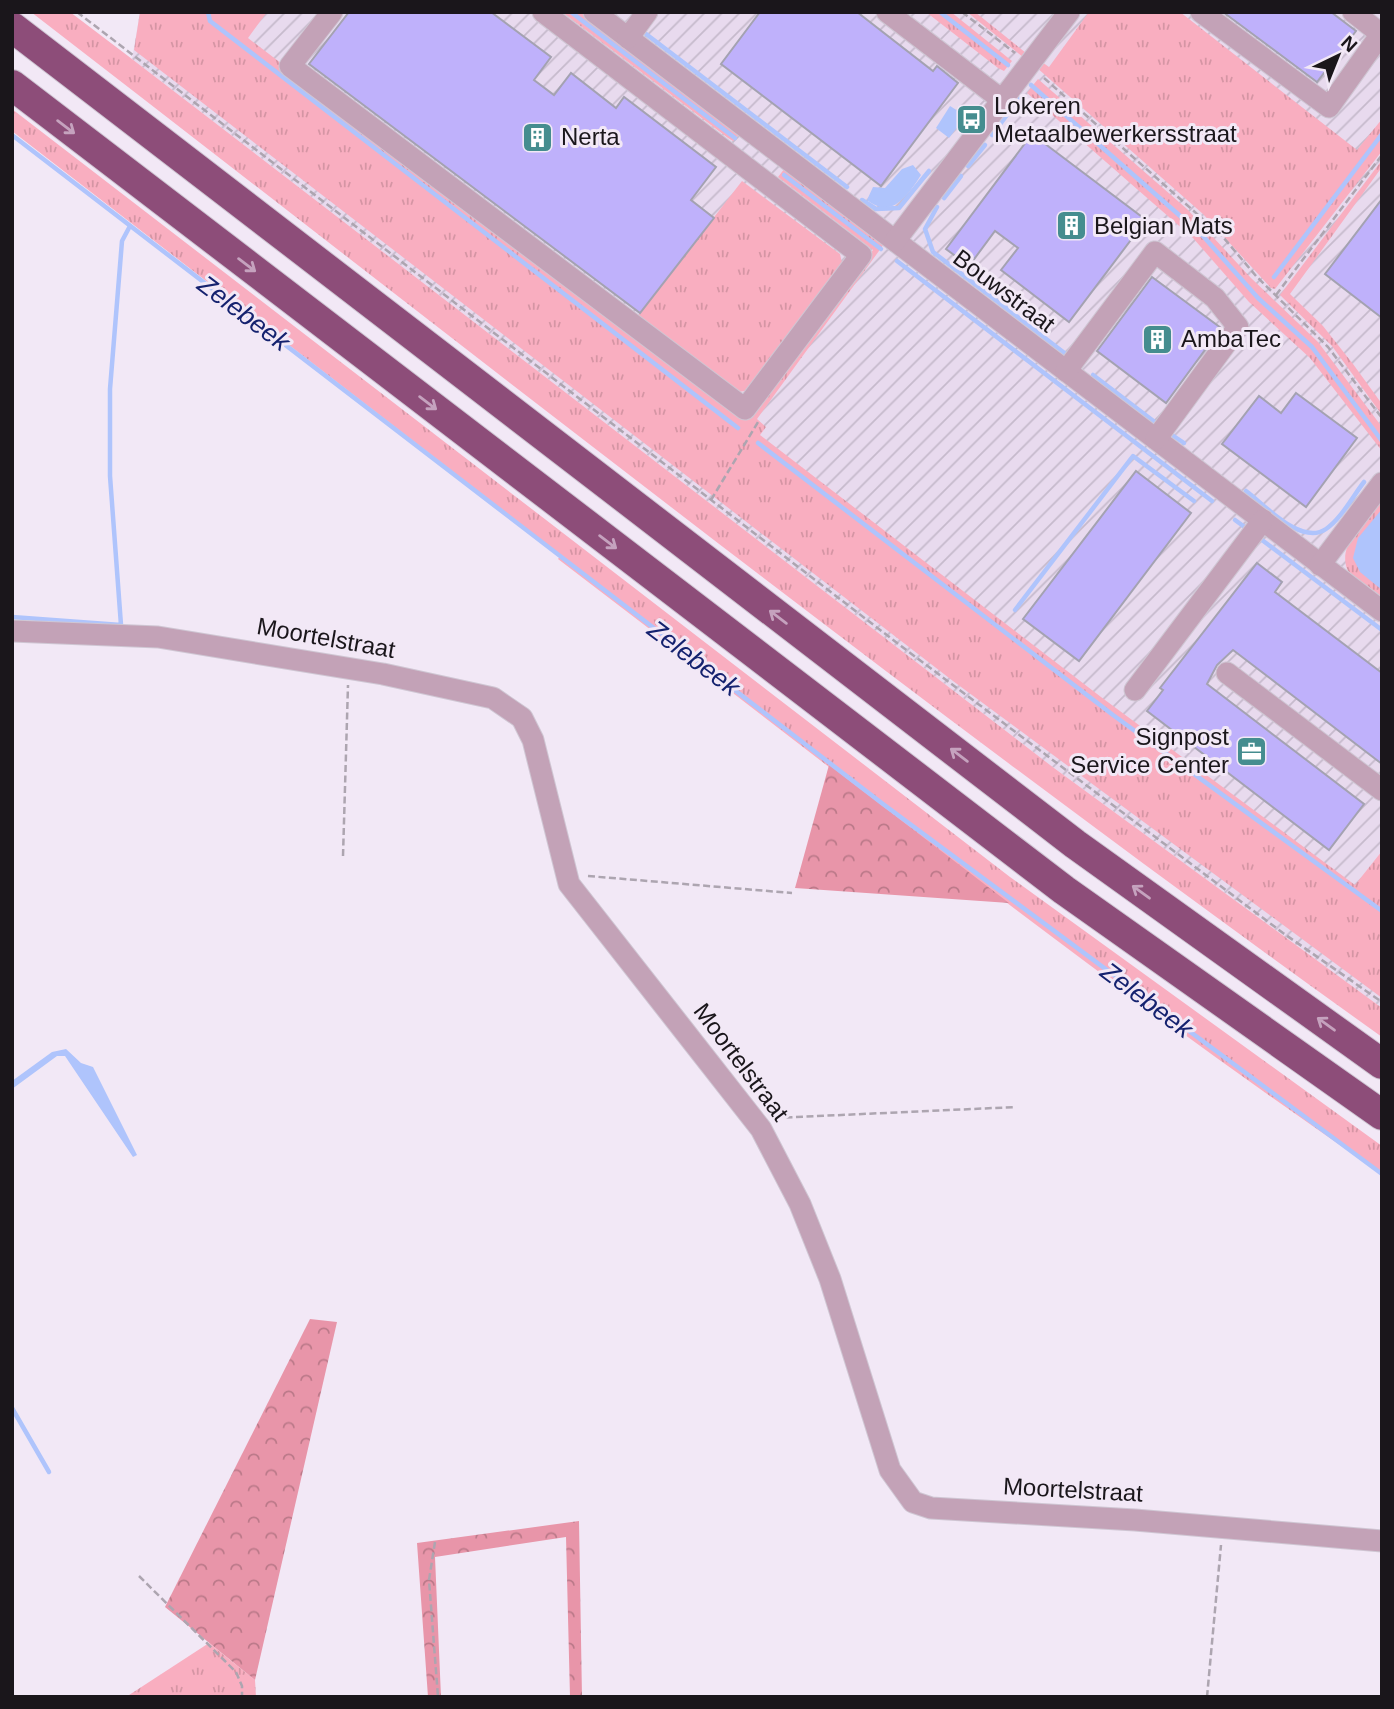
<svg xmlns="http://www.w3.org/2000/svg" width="1394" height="1709" font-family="Helvetica,sans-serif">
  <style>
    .industrial { fill: url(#industrial-furrows) }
    .grass { fill: url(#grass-tufts) }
    .forest { fill: url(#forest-crowns) }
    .water { fill: #afc4fc }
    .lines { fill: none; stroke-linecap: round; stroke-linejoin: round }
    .stream { stroke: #afc4fc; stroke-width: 4.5 }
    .building { fill: #bfb1fb; stroke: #a4a2b1; stroke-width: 2 }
    .minor-casing { stroke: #cfc6d3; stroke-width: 23 }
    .highway-casing { stroke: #cfc6d3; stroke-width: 32 }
    .path { stroke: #ada5b0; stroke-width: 2.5; stroke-dasharray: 7 3.5; stroke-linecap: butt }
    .minor { stroke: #c3a2b7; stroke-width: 21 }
    .highway { stroke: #8d4d79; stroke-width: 30 }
    .oneway { stroke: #c5a2be }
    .labels { text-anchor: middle; stroke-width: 6; stroke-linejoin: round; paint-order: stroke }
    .poi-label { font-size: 24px; fill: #1a161b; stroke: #f2e8f6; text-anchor: start }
    .street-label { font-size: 24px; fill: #1a161b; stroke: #f2e8f6 }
    .water-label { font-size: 26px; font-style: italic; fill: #15226f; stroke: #f2e8f6 }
  </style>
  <defs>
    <pattern id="industrial-furrows" width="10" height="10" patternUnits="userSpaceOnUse" patternTransform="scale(1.75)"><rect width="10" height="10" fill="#e8daee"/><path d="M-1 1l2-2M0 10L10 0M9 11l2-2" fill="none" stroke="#c6bacc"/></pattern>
    <pattern id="grass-tufts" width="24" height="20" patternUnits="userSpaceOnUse" patternTransform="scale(1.75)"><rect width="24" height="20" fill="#f9aec0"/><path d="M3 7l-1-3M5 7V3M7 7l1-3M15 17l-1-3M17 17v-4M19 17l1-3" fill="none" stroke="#d595a4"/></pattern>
    <pattern id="forest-crowns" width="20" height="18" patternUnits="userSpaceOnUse" patternTransform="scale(1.75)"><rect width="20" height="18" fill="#e895a9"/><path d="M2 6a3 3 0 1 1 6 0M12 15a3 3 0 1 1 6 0" fill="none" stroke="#bb7989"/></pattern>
  </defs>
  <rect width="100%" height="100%" fill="#f2e8f6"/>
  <path class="industrial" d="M140,12H1382V1008L1054,768L132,59Z"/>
  <g class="grass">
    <path d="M31,12H70L132,59L1054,768L1382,1008V1037C922,708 478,357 31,12Z"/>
    <path d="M140,12H267L248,38L440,185L753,410L873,250L778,177L785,168L884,244L757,419L766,427L760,435L1101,697L1355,885L1382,851V998L953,681L134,50Z"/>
    <path d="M562,12H581L740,133L733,141L728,138Z"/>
    <path d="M926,12H951L1012,61L1004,71L998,68Z"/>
    <path d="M967,12H975L1026,53L1023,57Z"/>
    <path d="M1089,12H1180L1357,150L1382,119V151L1275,289L1271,288L1203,214L1036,67L1042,62L1049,67Z"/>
    <path d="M1038,79L1187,209L1251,278L1318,342L1382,427V451L1310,358L1249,302L1193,238L1027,93Z"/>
    <path d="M12,109L1010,877L1382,1146V1174C1099,981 830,766 558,559L561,555L12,131Z"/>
    <path d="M1382,160V167L1290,294L1323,326L1353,364L1382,404V415L1332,346L1280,295Z"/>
    <path d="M742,181L840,254L843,267L752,390L731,393L636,318Z"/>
    <path d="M1382,496V601C1372,593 1360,586 1352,577C1330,551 1367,516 1382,496Z"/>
    <path d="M209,1643L255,1680L256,1697H126Z"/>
  </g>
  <g class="forest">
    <path d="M829,765L1009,903L795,888Z"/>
    <path d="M310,1319L337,1322L255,1680L165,1607Z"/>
    <path d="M579,1521L582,1697H570L566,1537L435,1557L441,1697H428L417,1543Z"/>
  </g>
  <g class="water">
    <path d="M950,106L966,116L949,138L936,128Z"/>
    <path d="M913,165L921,175C908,195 892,220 867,200L873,187L885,188L902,169Z"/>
    <path d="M1382,509V590L1360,572L1353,558L1358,538Z"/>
    <path d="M66,1049L81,1063L93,1067L137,1155L133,1157L65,1056H57L12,1089V1081L52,1052Z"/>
  </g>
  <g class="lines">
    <g class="stream">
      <path d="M208,12L210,21L738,428"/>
      <path d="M571,12L735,138"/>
      <path d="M940,12L1008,65"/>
      <path d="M646,34L847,187"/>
      <path d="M1031,85L1203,236L1258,298L1312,347L1382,441"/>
      <path d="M1016,103L1020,97"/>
      <path d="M12,135L883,804L1382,1174"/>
      <path d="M992,135L1007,115"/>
      <path d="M968,166L985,145"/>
      <path d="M784,175L881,249"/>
      <path d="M944,198L961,176"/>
      <path d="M862,200L876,209L899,208L929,171"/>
      <path d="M937,207L925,229L933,252L1067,355"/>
      <path d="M897,261L1212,501"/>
      <path d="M1274,277L1382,134"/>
      <path d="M1093,375L1156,423"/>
      <path d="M1169,433L1184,443"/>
      <path d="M758,443L1113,715L1382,911"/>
      <path d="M1246,491C1265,505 1301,546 1326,529C1341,519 1353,496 1364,482"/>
      <path d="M1235,520L1246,528"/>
      <path d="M1262,540L1382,630"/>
      <path d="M1015,610L1133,456L1194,501"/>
      <path d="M12,617L121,625L110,476V389L122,241L130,226"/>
      <path d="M12,1408L49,1472"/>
    </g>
  </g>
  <g class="building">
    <path d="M349,12H491L551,57L534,80L554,95L571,73L616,108L624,97L716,167L691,200L714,218L640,313L309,64Z"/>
    <path d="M760,12H857L933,71L937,66L958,83L881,186L721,64Z"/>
    <path d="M1223,12H1331L1356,31L1317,82Z"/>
    <path d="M1032,134L1146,220L1069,322L1001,270L1018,248L995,231L969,266L946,249Z"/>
    <path d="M1382,199V318L1325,274Z"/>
    <path d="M1152,277L1221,328L1166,403L1097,351Z"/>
    <path d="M1296,393L1357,438L1306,507L1222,444L1259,396L1281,413Z"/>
    <path d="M1136,471L1191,513L1079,661L1023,619Z"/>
    <path d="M1257,563L1282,582L1275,592L1382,673V764L1233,650L1217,665L1207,684L1364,804L1329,850L1147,711L1163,690L1160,688Z"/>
  </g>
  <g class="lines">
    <defs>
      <g id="minor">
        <path d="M332,12L290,66L745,409L861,255L543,12"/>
        <path d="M594,12L1382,611"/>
        <path d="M887,12L1002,100"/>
        <path d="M1201,12L1329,107L1381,34L1353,12"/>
        <path d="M628,38L647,12"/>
        <path d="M895,241L1069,12"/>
        <path d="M1066,371L1155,252L1215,298L1238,327L1156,439"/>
        <path d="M1320,565L1382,483"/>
        <path d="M12,631L158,637L383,674L493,698L522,718L533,740L569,884L761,1129L800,1204L830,1279L890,1470L913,1502L931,1508L1135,1520L1382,1541"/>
        <path d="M1227,673L1382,790"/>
        <path d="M1135,690L1263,520"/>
      </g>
      <g id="highway">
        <path d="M12,27L1075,844L1382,1064"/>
        <path d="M12,85L1064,890L1382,1115"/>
      </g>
    </defs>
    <use href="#minor" class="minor-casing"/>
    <use href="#highway" class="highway-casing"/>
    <g class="path">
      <path d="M77,12L901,646L1283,933L1382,1002"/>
      <path d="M962,12L1015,53"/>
      <path d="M1044,78L1223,237L1256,276L1328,347L1382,418"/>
      <path d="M1276,295L1382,155"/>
      <path d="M711,500L758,422"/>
      <path d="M343,856L348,685"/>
      <path d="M588,876L792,893"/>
      <path d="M775,1118L1016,1107"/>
      <path d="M435,1542L429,1580L438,1697"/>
      <path d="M139,1576L236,1672L242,1686V1697"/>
      <path d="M1207,1697L1221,1545"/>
    </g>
    <use href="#minor" class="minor"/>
    <use href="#highway" class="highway"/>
  </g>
  <defs><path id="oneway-shaft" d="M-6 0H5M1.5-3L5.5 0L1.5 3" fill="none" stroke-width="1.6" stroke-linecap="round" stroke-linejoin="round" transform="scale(1.75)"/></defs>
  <g class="oneway">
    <use href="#oneway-shaft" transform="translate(66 127) rotate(37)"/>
    <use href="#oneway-shaft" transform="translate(247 265) rotate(37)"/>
    <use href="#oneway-shaft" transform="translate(428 403) rotate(37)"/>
    <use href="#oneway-shaft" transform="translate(608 542) rotate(37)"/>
    <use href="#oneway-shaft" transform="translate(778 617) rotate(-143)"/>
    <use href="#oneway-shaft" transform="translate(959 755) rotate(-143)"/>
    <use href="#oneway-shaft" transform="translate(1141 892) rotate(-144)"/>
    <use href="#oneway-shaft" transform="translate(1326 1024) rotate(-144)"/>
  </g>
  <defs>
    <symbol id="bus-square" viewBox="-11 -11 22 22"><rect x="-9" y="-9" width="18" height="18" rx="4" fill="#458d8f" stroke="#f2e8f6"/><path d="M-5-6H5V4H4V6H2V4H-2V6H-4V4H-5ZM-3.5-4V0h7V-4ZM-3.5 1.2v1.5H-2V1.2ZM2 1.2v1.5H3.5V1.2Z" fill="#fff"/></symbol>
    <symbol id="building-square" viewBox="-11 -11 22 22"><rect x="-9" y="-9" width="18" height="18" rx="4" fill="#458d8f" stroke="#f2e8f6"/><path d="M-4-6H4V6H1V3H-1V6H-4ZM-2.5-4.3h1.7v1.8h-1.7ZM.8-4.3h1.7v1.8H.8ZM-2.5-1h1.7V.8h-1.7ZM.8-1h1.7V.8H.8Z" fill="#fff"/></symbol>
    <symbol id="office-square" viewBox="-11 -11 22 22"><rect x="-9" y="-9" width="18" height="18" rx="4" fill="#458d8f" stroke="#f2e8f6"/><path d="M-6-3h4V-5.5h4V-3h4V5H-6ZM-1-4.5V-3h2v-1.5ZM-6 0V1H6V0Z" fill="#fff"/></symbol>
  </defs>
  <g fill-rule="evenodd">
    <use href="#bus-square" x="954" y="102" width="35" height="35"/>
    <use href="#building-square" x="520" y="120" width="35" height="35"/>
    <use href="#building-square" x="1054" y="208" width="35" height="35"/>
    <use href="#building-square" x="1140" y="322" width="35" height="35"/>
    <use href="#office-square" x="1234" y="734" width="35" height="35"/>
  </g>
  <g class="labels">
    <g class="poi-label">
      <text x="994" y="114">Lokeren<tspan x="994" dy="28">Metaalbewerkersstraat</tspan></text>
      <text x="561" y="145">Nerta</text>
      <text x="1094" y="234">Belgian Mats</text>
      <text x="1181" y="347">AmbaTec</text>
      <text x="1229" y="745" text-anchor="end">Signpost<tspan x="1229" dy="28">Service Center</tspan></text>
    </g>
    <g class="street-label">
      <text transform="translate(1004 291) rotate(37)" y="8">Bouwstraat</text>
      <text transform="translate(326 638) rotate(10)" y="8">Moortelstraat</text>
      <text transform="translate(741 1062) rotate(53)" y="8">Moortelstraat</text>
      <text transform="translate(1073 1490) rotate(3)" y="8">Moortelstraat</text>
    </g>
    <g class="water-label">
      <text transform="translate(244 313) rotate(37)" y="9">Zelebeek</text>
      <text transform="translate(694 658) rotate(37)" y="9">Zelebeek</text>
      <text transform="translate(1147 1000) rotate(37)" y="9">Zelebeek</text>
    </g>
  </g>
  <rect width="1394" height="1709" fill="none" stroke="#1a161b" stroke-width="28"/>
  <g transform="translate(1338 56) rotate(43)" stroke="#f2e8f6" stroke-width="5" paint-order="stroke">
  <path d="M0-5L12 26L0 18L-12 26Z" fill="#1a161b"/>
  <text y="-10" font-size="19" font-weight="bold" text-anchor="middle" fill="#1a161b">N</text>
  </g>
</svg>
